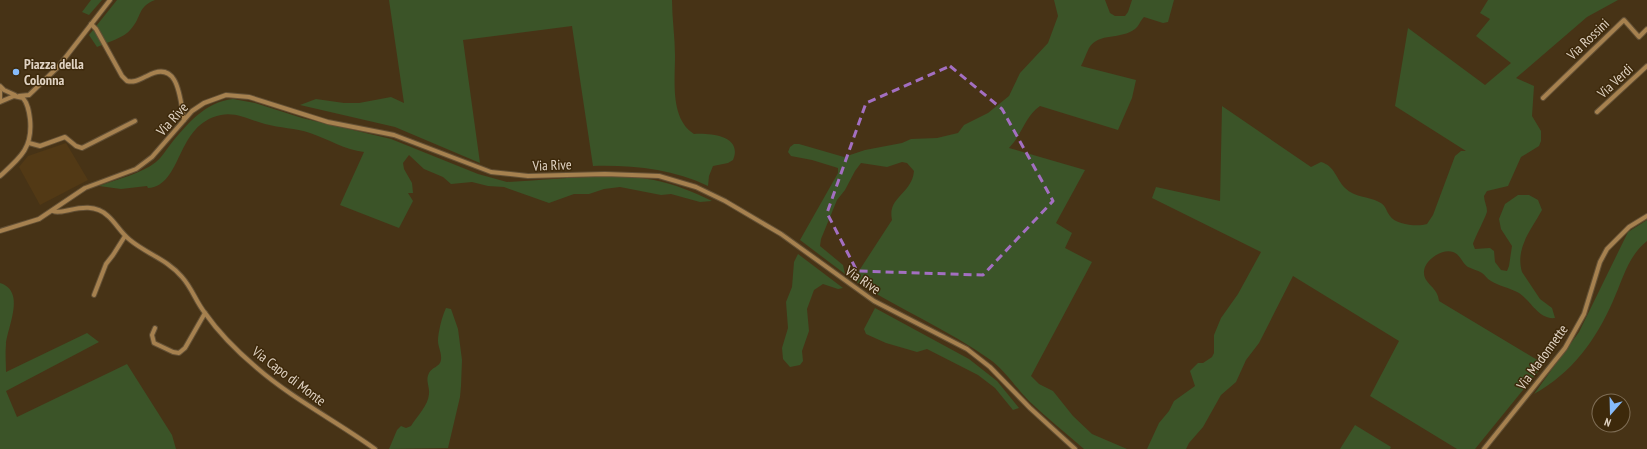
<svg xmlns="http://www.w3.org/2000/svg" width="1647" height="449" font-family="'PT Sans Narrow',sans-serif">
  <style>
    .built { fill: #523915 }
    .green { fill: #3b5428 }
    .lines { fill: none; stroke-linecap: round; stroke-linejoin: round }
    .minor-casing { stroke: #635035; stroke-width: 6 }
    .minor { stroke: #a6814f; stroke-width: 4 }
    .marked { fill: none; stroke: #a36fc1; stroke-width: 3; stroke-dasharray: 8 5; stroke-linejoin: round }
    .poi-dot { fill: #86bbfb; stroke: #3d290b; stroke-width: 1.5 }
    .labels { text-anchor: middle; stroke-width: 3; stroke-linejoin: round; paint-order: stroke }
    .street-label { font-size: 14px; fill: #e0d3c3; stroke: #3d290b }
    .poi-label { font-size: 14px; font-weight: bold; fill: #e0d3c3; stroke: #3d290b; text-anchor: start }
  </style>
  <rect width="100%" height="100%" fill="#473316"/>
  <path class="built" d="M66,143L88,180L40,205L19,167L28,156Z"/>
  <g class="green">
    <path d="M91,0H102L89,15L82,12Z"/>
    <path d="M117,0H155C137,7 142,17 131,29C124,38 108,42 97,47L89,35Z"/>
    <path d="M389,0H672C672,19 675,37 675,56C675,81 670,119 694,134C711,133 743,136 733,160L728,163L713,166L709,176L708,186C672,169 633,165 593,166L572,26L463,40L480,163L395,127L300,105L316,99L344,103H359L391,97L404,103Z"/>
    <path d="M1054,0H1105L1110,13L1115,16H1125L1128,12L1132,0H1174L1168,22L1163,23L1144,17C1140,21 1139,26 1135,29C1121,40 1099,32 1089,48C1086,54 1084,60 1081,66L1136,80L1132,98L1118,130L1040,106C1025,116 1022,135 1009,148L1085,170L1056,223L1072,233L1065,248L1092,262L1031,376L1039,384L1053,391L1073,416L1092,434L1127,449H1084C1066,433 1047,418 1029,401C1016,388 1007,373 992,361C949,330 899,309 853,280L892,220C887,197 912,194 914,171L907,163L902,162L887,167L861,163L855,171L845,190L837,200L821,239L820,246L843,265L845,274L800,240L838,173V168L812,160L791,156L788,152L790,147L794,144H799L844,157L865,150L902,143L911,139L937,138L958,133L964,125L988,113L1009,96L1020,73L1048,43L1058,16Z"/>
    <path d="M1488,0H1618L1587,17L1516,78L1534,86L1532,116L1541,131V141L1539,146L1521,157L1508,186L1487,191L1484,196C1484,201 1487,206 1487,211C1487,215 1475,237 1473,244L1475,249L1490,248L1494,251L1495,262L1501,270L1507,271L1509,266L1512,246L1501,229L1499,219L1505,204L1518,195H1529L1538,200L1542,210C1531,230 1515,248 1522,272L1540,299L1552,308L1555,318C1539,320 1531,301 1519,293C1510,288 1499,286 1491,281C1487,279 1485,275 1482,273C1477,270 1472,269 1468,267C1461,262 1461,255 1453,252C1442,248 1423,261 1424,273C1424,284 1438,287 1439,301L1544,364L1475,449H1457L1370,396L1399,341L1293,276L1259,343L1246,360L1236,382L1221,395L1203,427L1189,443L1186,449H1147L1159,423L1169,411L1174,401L1195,386L1190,371L1198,363H1203L1212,357L1214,353V335L1221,318L1238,294L1261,252L1152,198L1156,187L1220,201L1222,106L1311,167L1321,162C1335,166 1336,179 1345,188C1355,198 1368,196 1379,202C1386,205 1386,211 1390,216C1396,225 1418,227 1427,224L1433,215L1455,156L1461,151H1466L1395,106L1408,28L1485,85L1511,63L1476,36L1490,19L1480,13Z"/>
    <path d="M233,99L255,103L302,118L391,139L478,174L507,182C555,180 607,172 654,180C674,184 694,192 712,201L700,202L671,194L661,195L620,187L604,189L589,194H574L549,203L504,187L488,186L472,182L451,184L443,177L424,169L409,155L403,163L404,169L412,183L413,193H408L413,201L399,228L340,205L364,152C345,150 328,139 310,133C295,128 280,128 265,124C250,120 236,112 221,115C175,124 183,186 148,188L147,186L121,189L99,186C117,179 141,174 156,162C162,157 166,150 170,145C187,124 205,102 233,99Z"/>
    <path d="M1647,220V241C1628,256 1623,279 1613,301C1596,340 1572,373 1534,394L1579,332L1628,232Z"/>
    <path d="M798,254L843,288L838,289L823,284L814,290L807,309L809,331L802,351L803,361L800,365L790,367L783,359L782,348L788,328L786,302L792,287L794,262Z"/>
    <path d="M0,283C26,291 8,326 6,344C5,353 6,363 6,372L87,333L99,342L6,391L17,417L127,364L172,435L176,449H0Z"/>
    <path d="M446,308L451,309L458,329L462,360L461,386L460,397L448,448L389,449L397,430L401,426L406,428L411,426C417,416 428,406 429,394C430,387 425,380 429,373C432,367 440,367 441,360C442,353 438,347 438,341C438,333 442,316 446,308Z"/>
    <path d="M875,308L969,359L997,381L1019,408L1013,410L995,388L978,375L927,349L917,352L886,343L866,334L864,329Z"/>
    <path d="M1355,425L1391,447L1390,449H1340Z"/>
  </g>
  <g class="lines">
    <defs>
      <g id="minor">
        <path d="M91,24L96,29L122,76L127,81C135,83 140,79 147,76C179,58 180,99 184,120"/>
        <path d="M0,86L4,90L15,95"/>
        <path d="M0,91V100"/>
        <path d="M19,96L29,95L58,67L110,0"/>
        <path d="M1543,98L1624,20L1639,37L1647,29"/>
        <path d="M0,102L14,96L23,98C28,104 29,111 30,119C33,148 20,158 0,176"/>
        <path d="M1597,112L1647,66"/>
        <path d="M29,143L40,146L65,137L76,146L82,148L135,121"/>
        <path d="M53,211C62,216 89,198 108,216C116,223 121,233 130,240C147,254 168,260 182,277C192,288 196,302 205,313C219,333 238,352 257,368C293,399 336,421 375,449"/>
        <path d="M0,231L39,219L85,188L136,169L152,157L192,111L204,103L226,95L249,97L328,122L394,135L491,172L528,176L605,174L659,176L696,187L725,201L781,234L874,301L967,349L990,367L1030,408L1075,449"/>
        <path d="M94,295L106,264L113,255L125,236"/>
        <path d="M155,328L152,335L154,343L173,352L179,353L185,348L205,313"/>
        <path d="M1484,449L1565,348L1584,314L1600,262L1607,249L1629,227L1647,216"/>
      </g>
    </defs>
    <use href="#minor" class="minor-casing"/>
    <use href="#minor" class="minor"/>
  </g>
  <path class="marked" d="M950,66L1002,109L1053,201L983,275L857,271L827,213L866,103Z"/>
  <circle class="poi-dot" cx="16" cy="72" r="4"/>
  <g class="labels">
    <g class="street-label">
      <text transform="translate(1588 39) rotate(-44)" y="5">Via Rossini</text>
      <text transform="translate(1615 81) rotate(-43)" y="5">Via Verdi</text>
      <text transform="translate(172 119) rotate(-48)" y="5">Via Rive</text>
      <text transform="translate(552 165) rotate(-2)" y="5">Via Rive</text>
      <text transform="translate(863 280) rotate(34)" y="5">Via Rive</text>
      <text transform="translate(1542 357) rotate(-54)" y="5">Via Madonnette</text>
      <text transform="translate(289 376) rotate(37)" y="5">Via Capo di Monte</text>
    </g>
    <g class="poi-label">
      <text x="24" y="69">Piazza della<tspan x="24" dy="16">Colonna</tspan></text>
    </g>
  </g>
  <g transform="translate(1611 413) rotate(200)"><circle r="19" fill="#3d290b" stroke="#7e6d55"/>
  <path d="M0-3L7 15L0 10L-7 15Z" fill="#86bbfb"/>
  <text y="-6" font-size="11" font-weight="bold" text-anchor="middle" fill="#e0d3c3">N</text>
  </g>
</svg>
